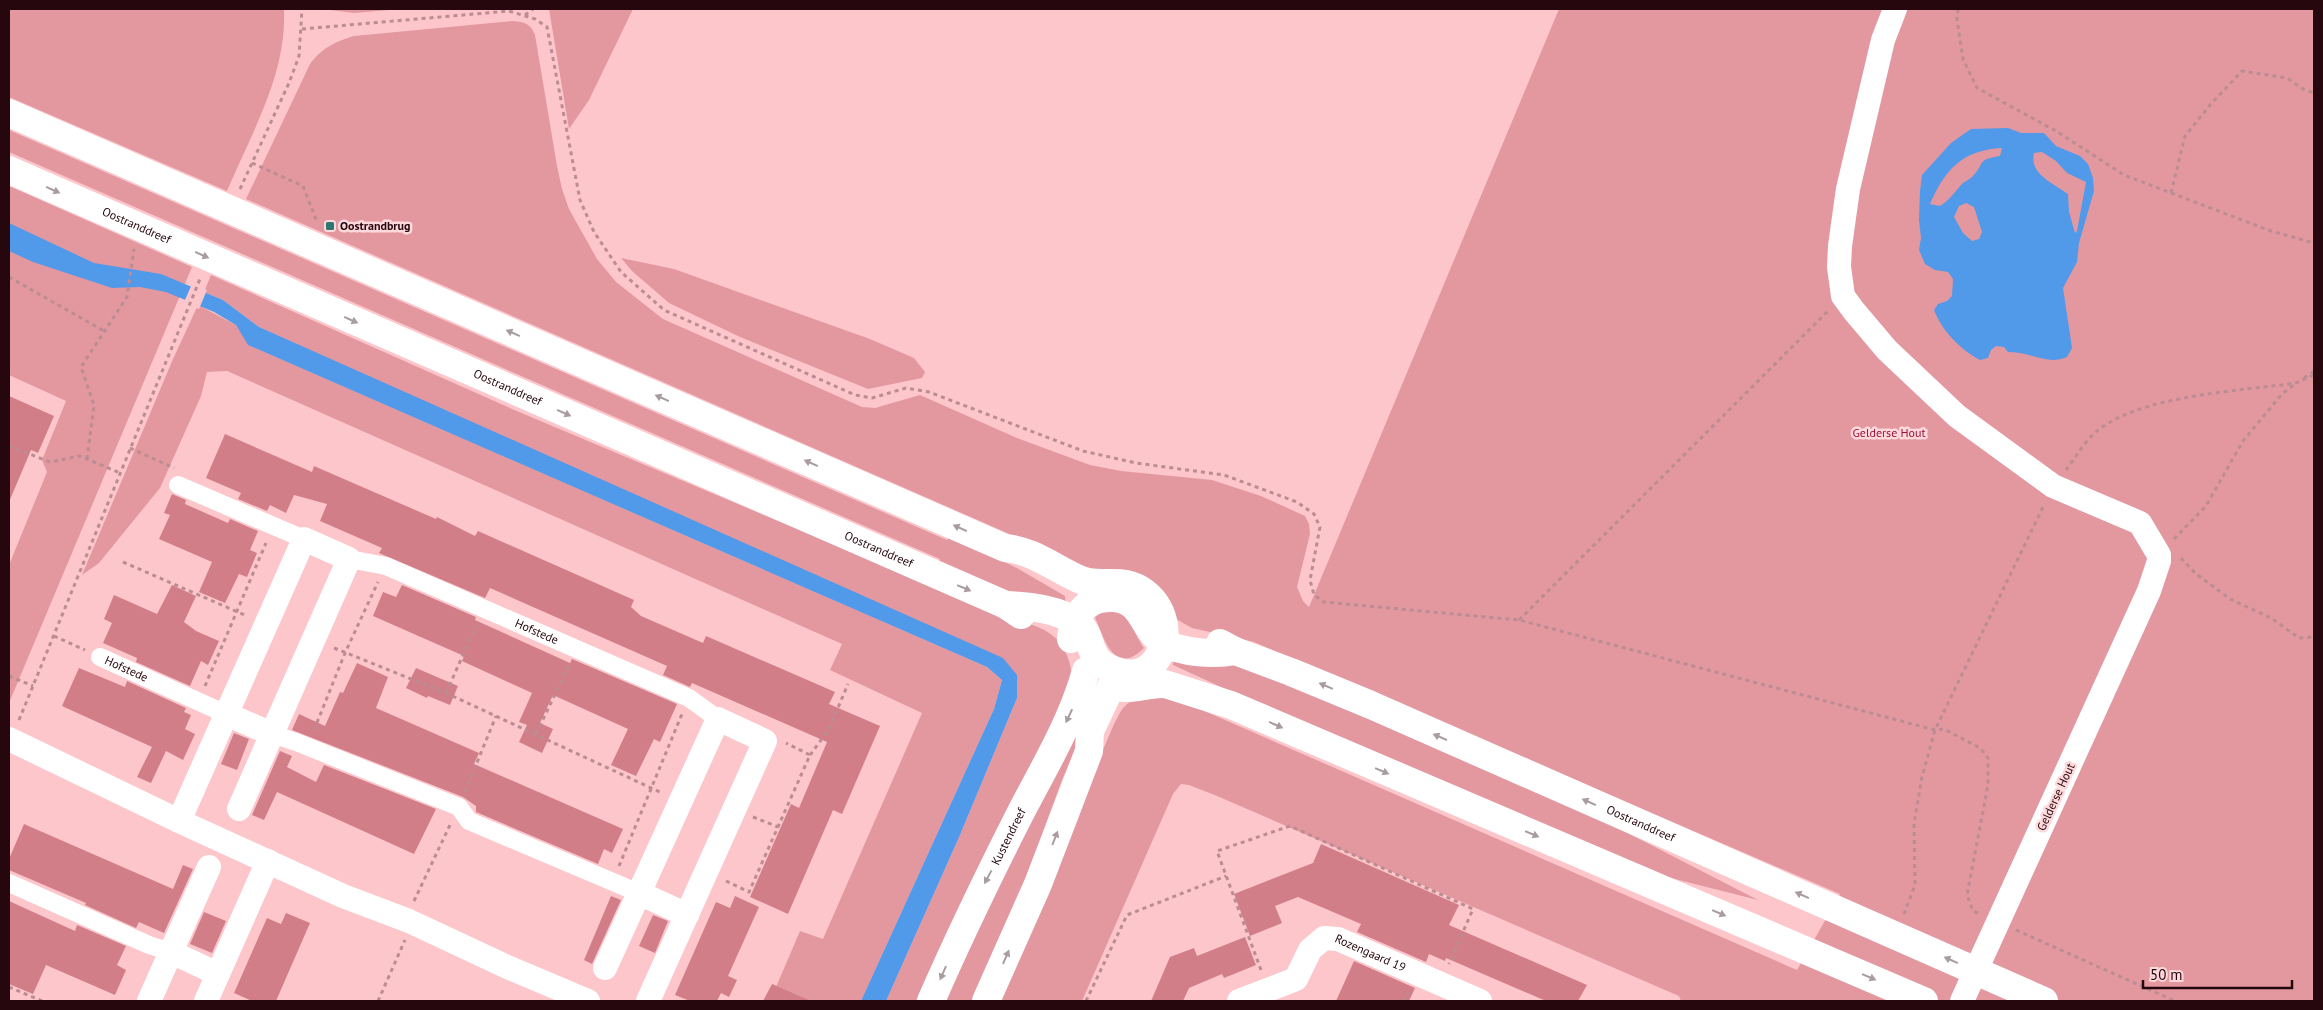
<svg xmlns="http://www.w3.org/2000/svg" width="2323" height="1010" font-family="'PT Sans',sans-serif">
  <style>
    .green { fill: #e398a0 }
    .water { fill: #5199e9; fill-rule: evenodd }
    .pier { fill: #fdc6cb }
    .building { fill: #d27e88 }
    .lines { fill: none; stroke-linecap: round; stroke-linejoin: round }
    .path { stroke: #bb8c91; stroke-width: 3; stroke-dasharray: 4 4; stroke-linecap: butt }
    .pedestrian { stroke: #fff; stroke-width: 18 }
    .minor { stroke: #fff; stroke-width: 24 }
    .secondary { stroke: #fff; stroke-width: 28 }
    .oneway { fill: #a89c9e }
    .poi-dot { fill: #2c7674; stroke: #fed9dc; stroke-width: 2 }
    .labels { text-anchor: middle; stroke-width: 5; stroke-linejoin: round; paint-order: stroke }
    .street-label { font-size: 12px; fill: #26070d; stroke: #fed9dc }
    .poi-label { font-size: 12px; font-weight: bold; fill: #26070d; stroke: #fed9dc; text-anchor: start }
    .park-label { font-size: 12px; fill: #9c103a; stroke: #fed9dc }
  </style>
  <rect width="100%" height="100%" fill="#fdc6cb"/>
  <g class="green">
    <path d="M9,9H284C287,74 252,132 227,191L9,97Z"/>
    <path d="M322,9H401L354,13Z"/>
    <path d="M549,9H633L589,100L569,129Z"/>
    <path d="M1559,9H2314V1001H1681L1679,996L1217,796L1189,785L1181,784L1173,794L1082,1001H996L1114,724C1117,719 1120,711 1124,707C1142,688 1173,699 1193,706L1797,970L1840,894L1254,642L1192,628L1094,573L1030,543L246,199L310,64C323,47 335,42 354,36L513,21C525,22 531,24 535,35L557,166L562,189L569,209L597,259L616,282L663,319L862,407L875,408L920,395L1017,438L1090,465L1121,471L1212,480L1261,496L1305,516L1309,524L1310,534L1297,587L1303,601L1309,607Z"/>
    <path d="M9,130L947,540L950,536L1015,567L1065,596L1066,606L998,591L938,564L940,559L9,152Z"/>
    <path d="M9,186L192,267L9,703V565L47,472L42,460L66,401L9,375Z"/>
    <path d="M621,258L674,269L870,339L914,358L925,372L922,378L868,389L740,337L669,303L632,271Z"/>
    <path d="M211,275L512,409L1004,616C1033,626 1059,628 1069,661C1072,672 1073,681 1071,692L956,915L916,1001H886L960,835L1017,698V675L259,327L223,300L204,292Z"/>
    <path d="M198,305L236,325L249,345L987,667L1002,680L994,709L861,1001H770L800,931L823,939L922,713L830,670L842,644L227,371L207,372L201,396L160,488L99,563L82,575L173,359Z"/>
    <path d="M1113,612C1132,614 1134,635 1144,648C1115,677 1104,639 1095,617L1101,613Z"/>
    <path d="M1174,655L1247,666L1616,827L1758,900L1667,877L1315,730L1173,665Z"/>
    <path d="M1098,698L1062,780L1026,879L972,1001H943L1054,763Z"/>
  </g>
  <g class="water">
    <path d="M2008,128L2021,133H2044L2056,146L2080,156L2088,164L2093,178L2094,191L2079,243L2077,262L2063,288L2072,348L2067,357C2046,366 2030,351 2008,352L2004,347L1996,346L1991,350L1988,358L1980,360C1961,350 1942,331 1934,310L1938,304L1947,301L1952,296L1953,279L1948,272L1935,270L1925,264L1919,250L1921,238L1919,220L1920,191L1922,175L1951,143L1971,129ZM2002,148L2000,156C1976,160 1986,162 1973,176C1970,179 1966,181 1963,183C1955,191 1950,200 1940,206L1930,204C1945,169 1963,150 2002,148ZM2042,152L2056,161L2067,173L2086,182L2077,231L2075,233L2069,212L2068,194C2053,183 2029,174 2034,153ZM1966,203L1974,207L1982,232L1979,239L1972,241L1963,233L1954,217L1959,206Z"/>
    <path d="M9,223L94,263L161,274L223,300L259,327L1003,658L1017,675V698L960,835L886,1001H861L994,709L1002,680L987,667L248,345L236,325L214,312L166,292L140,287L112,288L33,262L9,251Z"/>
  </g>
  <path class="pier" d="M192,284L207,290L199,309L184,302Z"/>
  <g class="building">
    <path d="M9,396L54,416L38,453L31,450L9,502Z"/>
    <path d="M225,434L312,472L314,466L436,519L437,517L475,536L478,531L634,600L631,607L641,616L703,643L706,636L835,692L829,704L880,726L842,814L833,810L788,914L750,897L791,804L799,808L827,742L692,683L690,687L663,675L667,666L490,588L485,598L379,553L382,548L320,521L327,504L294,495L286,513L270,505L267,511L238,499L241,493L206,478Z"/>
    <path d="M172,494L186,500L185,504L228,523L230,519L258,531L250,550L257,553L247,577L239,574L225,603L199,592L212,562L159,539L170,515L164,513Z"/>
    <path d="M172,585L196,596L184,622L196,631L219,641L208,665L201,661L190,686L136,662L137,658L103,643L112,623L104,619L114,595L157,614Z"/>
    <path d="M402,585L476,617L475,620L570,663L572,659L677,704L660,742L654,739L636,776L611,765L628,729L553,695L540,723L553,729L542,753L519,742L527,725L519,722L532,693L462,661L464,656L373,616L383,592L396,597Z"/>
    <path d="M357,663L388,677L376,708L479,753L474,764L623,829L612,853L604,849L598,864L476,812V806L463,797L292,730L299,714L325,726L340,692L343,693Z"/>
    <path d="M79,668L125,687L127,681L186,708L184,712L191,715L185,729L195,734L183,760L166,751L151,783L137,777L152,747L62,706Z"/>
    <path d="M416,668L458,686L450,705L428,696L427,698L406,688Z"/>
    <path d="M234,733L249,739L237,770L221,764Z"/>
    <path d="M280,751L292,756L287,767L316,782L324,765L436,809L414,854L277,792L264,820L252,815Z"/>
    <path d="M24,824L173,889L183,865L193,869L164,933L139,922L136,928L85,905L86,903L9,870V859Z"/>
    <path d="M1321,844L1459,905L1449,925L1587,985L1578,1001H1546L1446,958L1445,961L1429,954L1426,962L1357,932L1361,924L1298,897L1275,906L1282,923L1250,936L1234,894L1313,863Z"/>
    <path d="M611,896L621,900L592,964L584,960Z"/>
    <path d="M735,896L759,907L728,976L737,980L729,997L721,993L717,1001H690L675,995L716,902L730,908Z"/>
    <path d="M9,901L75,931L77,925L126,946L117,965L126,970L115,995L46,965L33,994L9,984Z"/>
    <path d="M204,912L226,921L212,953L190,944Z"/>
    <path d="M286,913L310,923L276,1001H252L234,993L267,918L281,924Z"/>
    <path d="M653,915L668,921L655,953L639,946Z"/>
    <path d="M1245,937L1256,965L1224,978L1222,974L1189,988L1183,1001H1151L1170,957L1194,948L1197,956Z"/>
    <path d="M1354,961L1415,988L1409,1001H1336Z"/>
    <path d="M772,984L811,1001H763Z"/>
  </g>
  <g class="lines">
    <g class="path">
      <path d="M1958,9L1957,19L1963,59L1977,88L2056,131L2124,175L2271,231L2314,243"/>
      <path d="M525,15L533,9"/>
      <path d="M302,29L509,11L535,19L547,27L580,200L594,232L621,272L664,310L855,395L872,398L906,388L929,392L1083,451L1136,463L1224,475L1297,502L1314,514L1320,527L1310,580L1314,595L1324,602L1519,620L1935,730L1944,729L1980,748L1988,758V785L1967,895L1973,911L1978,913"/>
      <path d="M252,163L303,186L317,222"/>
      <path d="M240,189L289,83L299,56L302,9"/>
      <path d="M2171,193L2185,136L2210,105L2242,71L2287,78L2303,89L2314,93"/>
      <path d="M9,277L104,331"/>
      <path d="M2304,378L2314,371"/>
      <path d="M9,446L50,462L80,456L120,473"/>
      <path d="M130,448L174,468"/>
      <path d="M87,459L94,405L81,367L127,297L134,249"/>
      <path d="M2066,470C2075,458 2085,441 2097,431C2141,395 2240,391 2296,383L2314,375"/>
      <path d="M2174,539L2206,506L2243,441L2282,394L2295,384"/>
      <path d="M2181,558L2195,573L2230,599L2271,618L2299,638L2314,637"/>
      <path d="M123,562L247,616"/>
      <path d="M1519,620L1829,310"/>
      <path d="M54,636L85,650"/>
      <path d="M334,648L446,693L662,793"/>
      <path d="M9,676L33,686"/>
      <path d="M205,686L266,543"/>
      <path d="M446,693L476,626"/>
      <path d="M19,720L200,279"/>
      <path d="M314,730L345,653L378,582"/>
      <path d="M536,734L569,665"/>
      <path d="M810,755L829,729L848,684"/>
      <path d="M465,792L496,716"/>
      <path d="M753,817L778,827"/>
      <path d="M619,866L682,714"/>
      <path d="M726,881L749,892L810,755L786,743"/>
      <path d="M414,901L450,825"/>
      <path d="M1904,914L1915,885L1914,824L1922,777L1935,730L2044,505"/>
      <path d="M2016,930L2175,1001"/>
      <path d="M1261,970L1217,851L1290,826L1473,909L1449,964"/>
      <path d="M9,987L42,1001"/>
      <path d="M378,1001L405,940"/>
      <path d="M1086,1001L1127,915L1226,876"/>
      <path d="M1404,1001L1408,992"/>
    </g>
    <g class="pedestrian">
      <path d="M178,485L304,539"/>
      <path id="s1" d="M349,559L386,566L689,698L718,719"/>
      <path id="s2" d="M100,657L226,714"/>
      <path d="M272,734L296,742L459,807L469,821L639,893"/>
      <path d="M9,883L149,945L171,952"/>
    </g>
    <g class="minor">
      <path d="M1895,9L1883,40L1848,189L1840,246L1839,267L1843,296L1854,311L1887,350L1957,416L2053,486L2140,523L2159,555V561L2149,591L1962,1001"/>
      <path d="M226,714L272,734"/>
      <path d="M9,739L179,821L343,896L409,921L505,966L588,1001"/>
      <path d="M179,821L304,539L349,559L239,809"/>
      <path d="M639,893L687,915"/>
      <path d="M171,952L218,974"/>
      <path d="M605,968L718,719L765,741L648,1001"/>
      <path d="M149,1001L209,867"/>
      <path d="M206,1001L268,861"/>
      <path id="s3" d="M1239,1001L1296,979L1310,950L1324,938L1338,939L1480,1001"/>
    </g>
    <g class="secondary">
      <path d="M9,113L1005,548C1033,550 1055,569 1081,580C1095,586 1111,581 1126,584C1155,590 1171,621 1162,648C1158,660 1149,671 1136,673C1121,675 1101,668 1094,654C1089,644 1088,632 1079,624C1060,609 1029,606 1006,605"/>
      <path id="s4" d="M9,170L1006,605L1021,615"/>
      <path d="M1071,639C1072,625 1079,610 1090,603C1098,598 1107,597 1116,598C1144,601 1143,632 1164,643C1183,653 1214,655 1235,651"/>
      <path id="s5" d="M1220,643L1235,651L1291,672L1371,705L2044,1001"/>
      <path d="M1123,688C1138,689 1151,683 1165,684L1231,705L1924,1001"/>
      <path id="s6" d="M931,1001C959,937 989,875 1021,812C1045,766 1072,721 1086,671"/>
      <path d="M986,1001L1038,884L1089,751L1090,731L1118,672"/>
    </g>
  </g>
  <defs><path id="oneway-solid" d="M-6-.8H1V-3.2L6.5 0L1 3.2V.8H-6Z" transform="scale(1.25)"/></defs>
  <g class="oneway">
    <use href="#oneway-solid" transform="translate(53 190) rotate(24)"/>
    <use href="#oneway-solid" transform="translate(202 255) rotate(24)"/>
    <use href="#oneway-solid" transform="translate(351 320) rotate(24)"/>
    <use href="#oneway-solid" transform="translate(513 333) rotate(-156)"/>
    <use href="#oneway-solid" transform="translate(662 398) rotate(-156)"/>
    <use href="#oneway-solid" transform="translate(564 413) rotate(24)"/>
    <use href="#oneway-solid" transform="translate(811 463) rotate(-156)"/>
    <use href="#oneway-solid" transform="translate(960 528) rotate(-156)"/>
    <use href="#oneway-solid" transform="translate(964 588) rotate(23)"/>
    <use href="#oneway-solid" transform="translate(1326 686) rotate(-157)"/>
    <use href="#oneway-solid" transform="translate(1069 716) rotate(115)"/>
    <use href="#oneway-solid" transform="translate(1276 725) rotate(24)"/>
    <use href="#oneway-solid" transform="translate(1440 737) rotate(-156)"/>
    <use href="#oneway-solid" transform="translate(1382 771) rotate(23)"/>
    <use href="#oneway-solid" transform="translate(1589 802) rotate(-156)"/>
    <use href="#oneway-solid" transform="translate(1532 834) rotate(23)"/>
    <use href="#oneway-solid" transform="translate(1055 838) rotate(-69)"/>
    <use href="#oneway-solid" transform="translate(988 877) rotate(118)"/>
    <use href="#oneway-solid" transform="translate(1802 895) rotate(-156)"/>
    <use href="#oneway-solid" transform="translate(1719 913) rotate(23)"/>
    <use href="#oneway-solid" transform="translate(1006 957) rotate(-66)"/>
    <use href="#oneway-solid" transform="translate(1951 960) rotate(-156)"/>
    <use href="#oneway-solid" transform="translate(943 973) rotate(114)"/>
    <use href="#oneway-solid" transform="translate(1869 977) rotate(23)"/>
  </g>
  <rect class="poi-dot" x="325" y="221" width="10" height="10" rx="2.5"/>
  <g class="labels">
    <g class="street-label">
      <text dy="4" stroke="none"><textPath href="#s4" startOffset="139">Oostranddreef</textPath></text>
      <text dy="4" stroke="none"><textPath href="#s4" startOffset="544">Oostranddreef</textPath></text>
      <text dy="4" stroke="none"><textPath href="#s4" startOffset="949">Oostranddreef</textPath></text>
      <text dy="4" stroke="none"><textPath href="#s1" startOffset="202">Hofstede</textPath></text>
      <text dy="4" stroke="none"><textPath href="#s2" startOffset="29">Hofstede</textPath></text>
      <text transform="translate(2056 797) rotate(-65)" y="4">Gelderse Hout</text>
      <text dy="4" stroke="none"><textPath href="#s5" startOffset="458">Oostranddreef</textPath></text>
      <text dy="4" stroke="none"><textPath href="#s6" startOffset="182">Kustendreef</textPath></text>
      <text dy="4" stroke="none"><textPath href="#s3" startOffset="161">Rozengaard 19</textPath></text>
    </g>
    <g class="poi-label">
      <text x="340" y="230">Oostrandbrug</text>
    </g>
    <g class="park-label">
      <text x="1889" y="437">Gelderse Hout</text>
    </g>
  </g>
  <rect width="2323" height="1010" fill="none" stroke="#26070d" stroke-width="20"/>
  <path d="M2143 980v8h149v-8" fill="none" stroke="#26070d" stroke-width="2.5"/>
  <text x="2150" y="980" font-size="15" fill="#26070d" stroke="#fed9dc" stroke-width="4" paint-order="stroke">50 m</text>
</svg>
